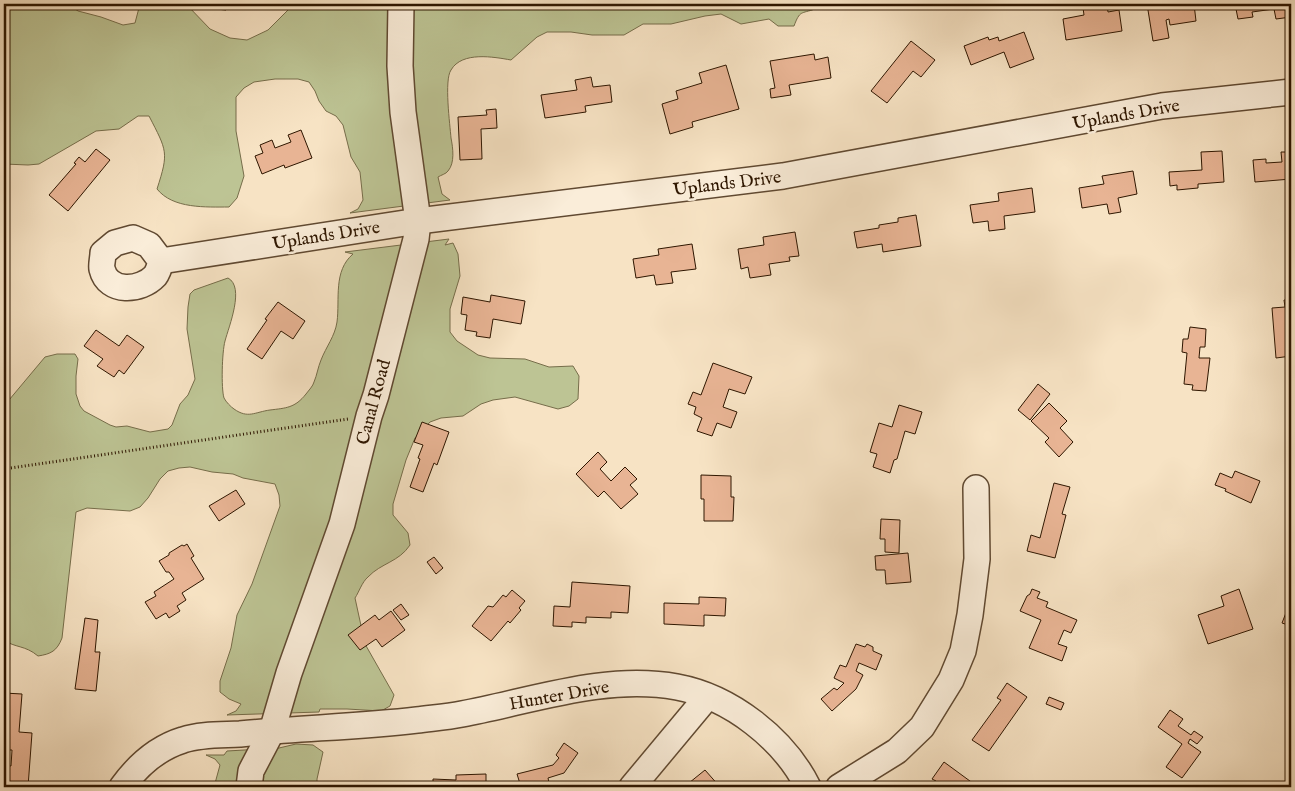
<svg xmlns="http://www.w3.org/2000/svg" width="1295" height="791" font-family="'IM FELL English',serif">
  <style>
    .green { fill: #bdc494; stroke: #766d4a }
    .building { fill: #e8b494; stroke: #2e1600 }
    .lines { fill: none; stroke-linecap: round; stroke-linejoin: round }
    .minor-casing { stroke: #604931; stroke-width: 28 }
    .path { stroke: #2e1600; stroke-width: 3; stroke-dasharray: 1 2.5; stroke-linecap: butt }
    .minor { stroke: #faedd9; stroke-width: 25 }
    .labels { text-anchor: middle; stroke-width: 5; stroke-linejoin: round; paint-order: stroke }
    .street-label { font-size: 18px; fill: #2e1600; stroke: #faedd9 }
  </style>
  <rect width="100%" height="100%" fill="#f7e3c4"/>
  <filter id="stains"><feTurbulence type="fractalNoise" baseFrequency=".004" numOctaves="4"/><feColorMatrix values="0 0 0 0 .2 0 0 0 0 .09 0 0 0 0 .02 0 0 0 .5 -.17"/></filter>
  <radialGradient id="worn" r=".72"><stop offset=".6" stop-color="#630" stop-opacity="0"/><stop offset="1" stop-color="#630" stop-opacity=".3"/></radialGradient>
  <g class="green">
    <path d="M4,4H68L78,11L101,17L123,25L135,23L140,4H186L210,29L230,38L247,40L268,30L294,4H826C822,6 818,8 815,9C801,14 800,10 794,26H778L769,19L741,24L721,14L705,16L671,24H643L624,35H592L571,32H547L537,37L511,60C494,57 462,51 451,70C444,80 450,125 451,138C453,148 455,163 448,171C446,174 441,175 438,177L442,194L450,200L350,213L358,209L363,200L360,172L351,157L343,125L336,116L326,111L319,101L315,91L309,82L298,79H275L254,82L244,88L236,97V131L244,176L237,198L229,207C206,207 173,209 157,189C169,152 167,151 149,116H138L119,129L96,131L39,164L28,165L4,164Z"/>
    <path d="M449,239L445,245L453,243L458,254L460,276L450,309V332L457,341L478,355L490,358L525,359L549,367L573,366L579,376L578,399L569,406L558,409L515,397L493,400L481,404L463,416L441,418L430,422L415,438L406,460L393,504V515L408,533L410,545C399,562 381,563 368,577C362,582 359,592 355,598L365,644L394,695L390,706L381,711L347,709H320L319,712L227,715L236,711L241,704L229,699L220,692V681L231,648L237,615L252,584L280,506L279,495L275,484L243,478L233,474L212,472L190,467L179,468L168,471L160,479L148,498L140,507L130,511L87,508L76,512L62,638C57,651 51,654 38,656C25,645 15,648 4,640V406L45,357L57,354H75L78,359L76,376V394L80,406L84,411L110,425L116,427L127,426L150,432L168,429L172,425L180,404L188,395L195,379L187,329L188,307L190,294L194,290L228,278C245,287 229,326 225,341C222,352 221,388 224,398C226,402 231,407 234,409C248,419 255,412 270,410C286,408 295,408 306,394C309,390 313,386 314,382C317,375 318,367 321,360C326,347 335,336 337,322C340,299 333,271 353,254L345,252Z"/>
    <path d="M296,744L313,745L323,752L317,779V787H214L220,765L215,759L206,755H224L227,751L279,748Z"/>
  </g>
  <g class="building">
    <path d="M197,4H246L245,7L226,5V10L196,7Z"/>
    <path d="M1093,4H1107L1108,12L1119,10L1122,31L1066,40L1063,19L1084,15L1083,8L1093,6Z"/>
    <path d="M1147,4H1194L1196,21L1170,25L1169,19L1166,20L1169,38L1153,41Z"/>
    <path d="M1235,4H1291V17L1276,19L1274,9L1252,12L1253,17L1238,19Z"/>
    <path d="M1024,32L1034,59L1010,68L1004,52L971,65L964,46L988,37L989,40L998,37L999,41Z"/>
    <path d="M911,41L935,60L921,77L913,71L887,103L871,91Z"/>
    <path d="M814,54L815,60L828,57L831,78L789,85L791,95L771,98L770,89L775,88L770,61Z"/>
    <path d="M726,65L739,109L692,122L693,127L670,134L662,104L678,99L676,91L702,83L699,73Z"/>
    <path d="M591,77L593,87L610,85L612,102L585,106L586,112L545,118L541,95L577,90L575,80Z"/>
    <path d="M496,109L497,128L481,129L482,159L460,160L458,117L487,115L486,110Z"/>
    <path d="M301,130L312,158L285,168L284,165L262,174L255,156L263,153L260,145L272,140L275,148L291,142L288,135Z"/>
    <path d="M96,149L110,160L68,211L49,195L76,164L74,163L79,157L85,162Z"/>
    <path d="M1222,151L1224,182L1198,184V188L1177,190V185L1170,186L1169,172L1202,170L1201,152Z"/>
    <path d="M1281,152H1291V179L1255,182L1253,160L1266,159V163L1282,162Z"/>
    <path d="M1133,171L1137,194L1118,198L1121,212L1109,214L1107,204L1082,208L1079,188L1104,184L1102,176Z"/>
    <path d="M1032,188L1035,212L1004,216L1005,229L989,231L988,221L973,223L970,205L999,201L998,193Z"/>
    <path d="M916,215L921,246L883,252L882,244L857,248L854,232L879,228V225L898,222V218Z"/>
    <path d="M795,232L799,256L789,257L790,261L769,264L771,275L750,278L748,267L741,269L738,249L764,245L763,237Z"/>
    <path d="M692,244L696,269L671,272L673,283L656,285L654,275L636,278L633,259L659,255L658,249Z"/>
    <path d="M491,295L525,301L521,324L493,319L490,338L476,336L477,332L465,330L467,315L461,314L463,297L490,302Z"/>
    <path d="M1284,300H1291V356L1276,358L1272,308L1285,307Z"/>
    <path d="M278,302L305,321L293,339L281,331L262,359L247,349L267,320L265,319Z"/>
    <path d="M1190,327L1206,329L1205,347H1200L1199,358H1210L1206,391L1192,390L1193,385L1184,384L1187,353L1182,352L1183,339H1188Z"/>
    <path d="M96,330L119,346L127,335L144,347L124,374L119,370L114,377L97,366L103,359L84,346Z"/>
    <path d="M713,363L752,377L745,394L729,389L723,407L737,412L731,428L717,423L712,436L697,431L702,418L694,414L696,407L688,404L693,392L701,395Z"/>
    <path d="M1038,384L1050,394L1030,420L1018,410Z"/>
    <path d="M1049,403L1067,421L1060,428L1073,442L1059,457L1045,442L1049,438L1031,421Z"/>
    <path d="M899,405L922,412L915,434L905,431L897,459L894,460L890,473L873,467L877,454L870,452L879,423L892,427Z"/>
    <path d="M422,422L449,432L437,465L434,463L423,492L410,487L420,459L418,458L423,445L414,442Z"/>
    <path d="M598,452L607,462L600,469L611,481L625,467L637,479L630,485L638,494L621,509L604,491L598,497L576,474Z"/>
    <path d="M1235,471L1260,481L1251,503L1225,491L1226,489L1215,485L1220,473L1232,478Z"/>
    <path d="M701,475L731,476V497H734L733,521H704V499H701Z"/>
    <path d="M1054,483L1070,487L1062,514L1066,515L1055,558L1027,551L1031,535L1040,538Z"/>
    <path d="M236,490L245,504L219,521L209,506Z"/>
    <path d="M881,519L900,520L899,553L885,552V539H880Z"/>
    <path d="M187,544L194,556L191,558L204,579L182,593L186,600L177,606L180,611L169,618L166,613L156,619L145,602L156,596L154,592L174,579L169,572H166L159,561L169,555V553L182,545L184,546Z"/>
    <path d="M908,553L911,582L886,584L885,570H876L875,556Z"/>
    <path d="M434,557L443,568L436,574L427,562Z"/>
    <path d="M572,582L630,586L628,613L611,612V618L586,617V623L572,622V627L553,626L554,606L570,607Z"/>
    <path d="M1032,589L1040,592L1037,598L1048,602L1046,607L1077,620L1071,633L1064,630L1058,644L1067,647L1062,661L1029,648L1041,620L1020,611L1027,596L1030,594Z"/>
    <path d="M1239,589L1253,629L1208,644L1198,615L1224,606L1221,596Z"/>
    <path d="M512,590L525,601L519,608L521,610L510,623L508,621L491,641L472,626L488,606L493,607L503,595L506,597Z"/>
    <path d="M699,597L726,598L725,616L704,615V626L664,624V603L699,604Z"/>
    <path d="M1291,600V626L1282,623Z"/>
    <path d="M401,604L409,615L401,620L393,610Z"/>
    <path d="M391,611L405,630L382,647L376,639L360,650L348,635L375,615L379,620Z"/>
    <path d="M85,618L98,620L95,652H100L96,691L75,689Z"/>
    <path d="M856,644L865,647L867,644L873,647V651L882,655L876,670L859,663L856,671L863,675L856,689L832,711L821,699L834,688L837,690L844,683L834,678L840,665L846,667Z"/>
    <path d="M1007,683L1027,697L989,751L972,740L1001,700L997,698Z"/>
    <path d="M4,693L22,694L19,732L32,733L28,787H4V765L11,766L12,750H4Z"/>
    <path d="M1049,697L1064,703L1061,710L1046,704Z"/>
    <path d="M1170,710L1183,719L1178,726L1191,735L1194,731L1203,737L1197,744L1190,739L1188,743L1201,752L1182,778L1166,767L1182,744L1158,727Z"/>
    <path d="M564,743L578,753L564,773L548,778L550,787H521L517,774L553,765L559,758L556,755Z"/>
    <path d="M944,762L974,784L971,787H931L936,781L932,779Z"/>
    <path d="M705,770L720,787H684Z"/>
    <path d="M486,774V787H433V779L456,780V775Z"/>
  </g>
  <g class="lines">
    <defs>
      <g id="minor">
        <path d="M133,238L149,245L161,261C160,265 158,272 155,276C141,291 108,294 102,269C101,265 103,258 103,253L115,243Z"/>
        <path d="M161,261L418,221L783,176L1162,106L1291,92"/>
        <path d="M122,787C138,765 157,748 183,740C201,734 222,735 240,734C299,728 358,727 417,720C432,718 447,717 462,714C532,701 605,674 677,687C731,697 784,739 808,787"/>
        <path d="M249,787L251,771L272,731L289,673L342,524L369,416L376,395L416,239L418,221L403,112L400,66L401,4"/>
        <path d="M632,787L707,697"/>
        <path d="M839,787L897,751L922,727L951,680L963,651L970,615L977,559L976,488"/>
      </g>
    </defs>
    <use href="#minor" class="minor-casing"/>
    <path class="path" d="M4,469L348,419"/>
    <use href="#minor" class="minor"/>
  </g>
  <g class="labels">
    <g class="street-label">
      <text transform="translate(1126 114) rotate(-10)" y="6">Uplands Drive</text>
      <text transform="translate(727 183) rotate(-7)" y="6">Uplands Drive</text>
      <text transform="translate(326 235) rotate(-9)" y="6">Uplands Drive</text>
      <text transform="translate(373 402) rotate(-75)" y="6">Canal Road</text>
      <text transform="translate(559 695) rotate(-10)" y="6">Hunter Drive</text>
    </g>
  </g>
  <rect width="1295" height="791" fill="none" stroke="#f7e3c4" stroke-width="20"/>
  <rect x="5" y="5" width="1285" height="781" fill="none" stroke="#2e1600" stroke-width="2.5"/>
  <rect x="10" y="10" width="1275" height="771" fill="none" stroke="#2e1600"/>
  <rect width="100%" height="100%" filter="url(#stains)"/>
  <rect width="100%" height="100%" fill="url(#worn)"/>
</svg>
